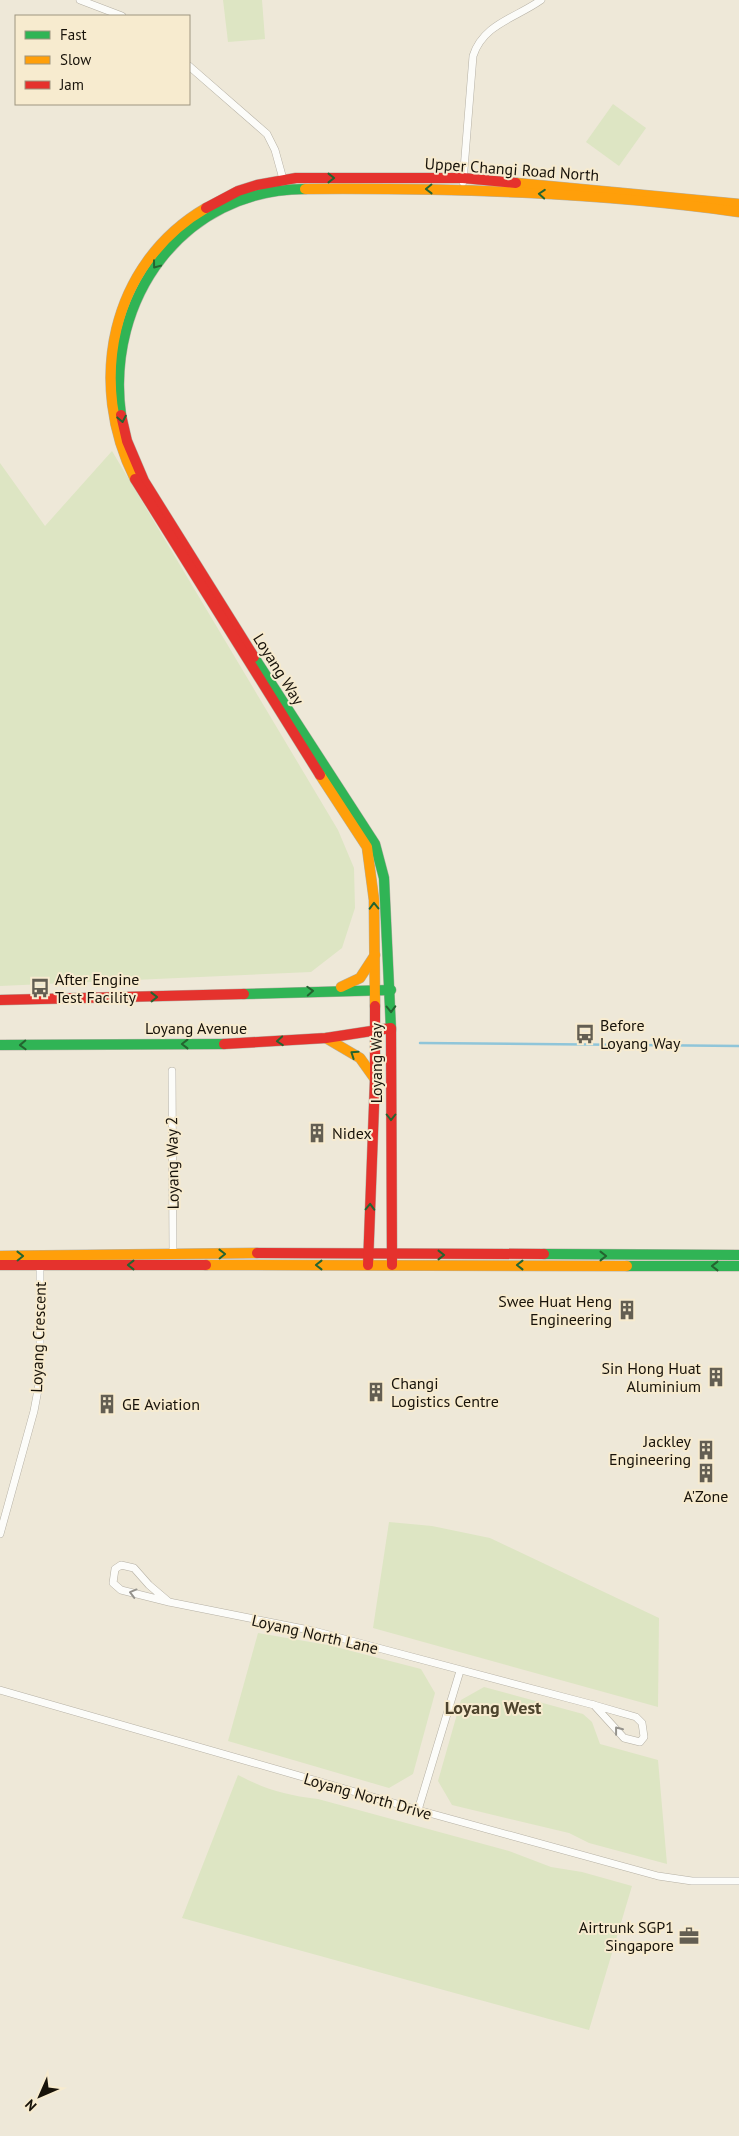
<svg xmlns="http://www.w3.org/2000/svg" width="739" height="2136" font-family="'PT Sans',sans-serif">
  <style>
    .green { fill: #dde5c3 }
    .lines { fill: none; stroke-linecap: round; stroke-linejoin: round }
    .stream { stroke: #8fc5d9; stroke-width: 2.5 }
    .street-casing { stroke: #b5b0a4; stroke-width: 8 }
    .fast-casing { stroke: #b5b0a4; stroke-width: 11 }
    .slow-casing { stroke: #b5b0a4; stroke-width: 11 }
    .jam-casing { stroke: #b5b0a4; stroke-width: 11 }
    .street { stroke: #fcfcf9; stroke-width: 7 }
    .fast { stroke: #30b455; stroke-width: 10 }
    .slow { stroke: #ff9f0a; stroke-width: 10 }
    .jam { stroke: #e5322d; stroke-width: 10 }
    .oneway { stroke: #246430 }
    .oneway2 { stroke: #95938d }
    .labels { text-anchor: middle; stroke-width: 4; stroke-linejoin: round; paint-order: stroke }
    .street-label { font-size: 16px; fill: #18130a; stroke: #f7ebcf }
    .poi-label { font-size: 16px; fill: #18130a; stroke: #f7ebcf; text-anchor: start }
    .neighbourhood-label { font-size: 18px; font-weight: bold; fill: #4d432c; stroke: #f7ebcf }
  </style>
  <rect width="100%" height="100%" fill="#eee8d8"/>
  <g class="green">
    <path d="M223,0H262L265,39L228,42Z"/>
    <path d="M613,104L646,128L619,166L586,142Z"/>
    <path d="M112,451L338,830L354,868L355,908L342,948L311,972L0,986V463L45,526Z"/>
    <path d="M389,1522L432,1526L490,1538L659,1618L658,1707L373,1628Z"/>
    <path d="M258,1633L328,1645L421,1669L435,1693L413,1774L389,1788L228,1741Z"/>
    <path d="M484,1687L583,1714L592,1722L600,1744L658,1760L667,1864L589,1843L569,1833L452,1805L438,1781L461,1700Z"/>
    <path d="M238,1775C267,1790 285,1795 318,1799L509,1851L551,1867L582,1872L632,1886L589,2030L182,1918Z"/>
  </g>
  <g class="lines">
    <path class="stream" d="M420,1043L739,1046"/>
    <defs>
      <g id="street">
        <path d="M80,0L122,16"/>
        <path d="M189,66L267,134L275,150L283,179"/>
        <path d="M463,182L473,56C483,24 516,18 541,0"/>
        <path d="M172,1071L173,1254"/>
        <path d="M0,1534L34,1411L40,1379V1261"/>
        <path d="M169,1602L149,1585L134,1568L121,1565L115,1569L113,1583L121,1590L169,1602L314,1631L594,1705L636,1717L642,1723L644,1737L640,1742L624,1738L594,1705"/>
        <path d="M0,1690L418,1810L658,1876L692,1881H739"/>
        <path d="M418,1810L460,1671"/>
      </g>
      <g id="fast">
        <path d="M121,415C105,299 183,189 305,189"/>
        <path d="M254,657L375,844L384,878L391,1030"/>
        <path d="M244,994L391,990"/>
        <path d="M0,1045L224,1044"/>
        <path d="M544,1254L739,1255"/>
        <path d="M627,1266H739"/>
      </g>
      <g id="slow">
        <path d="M516,183L739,204"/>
        <path d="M305,189C451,188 595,192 739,212"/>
        <path d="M135,479C87,384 110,264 206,208"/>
        <path d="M320,775L367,847L374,900L375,1006"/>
        <path d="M341,987L360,978L375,955"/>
        <path d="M326,1038L360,1058L375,1079"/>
        <path d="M0,1256L257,1253"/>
        <path d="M206,1265L627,1266"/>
      </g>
      <g id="jam">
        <path d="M206,208L238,191L257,185L296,178H463L516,183"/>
        <path d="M121,415L127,441L144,481L254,657"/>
        <path d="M135,479L320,775"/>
        <path d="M0,1000L244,994"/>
        <path d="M391,1030L392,1265"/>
        <path d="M224,1044L326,1038L391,1028"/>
        <path d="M257,1253L544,1254"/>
        <path d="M0,1265H206"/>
        <path d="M368,1265L375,1079V1006"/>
      </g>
    </defs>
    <use href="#street" class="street-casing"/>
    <use href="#fast" class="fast-casing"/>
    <use href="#slow" class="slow-casing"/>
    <use href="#jam" class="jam-casing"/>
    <use href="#street" class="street"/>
    <use href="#fast" class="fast"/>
    <use href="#slow" class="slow"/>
    <use href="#jam" class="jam"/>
  </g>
  <defs><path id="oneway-chevron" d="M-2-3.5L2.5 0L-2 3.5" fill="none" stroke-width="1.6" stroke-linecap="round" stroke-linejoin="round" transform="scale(1.25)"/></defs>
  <g class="oneway">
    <use href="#oneway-chevron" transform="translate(331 178)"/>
    <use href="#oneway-chevron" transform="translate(429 189) rotate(179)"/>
    <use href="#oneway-chevron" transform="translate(542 194) rotate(-176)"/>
    <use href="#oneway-chevron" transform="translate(156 265) rotate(127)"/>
    <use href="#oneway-chevron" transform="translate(122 419) rotate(79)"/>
    <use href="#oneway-chevron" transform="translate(374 906) rotate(-91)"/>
    <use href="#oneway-chevron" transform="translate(310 991) rotate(-3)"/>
    <use href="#oneway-chevron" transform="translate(154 997) rotate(-1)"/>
    <use href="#oneway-chevron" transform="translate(391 1009) rotate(89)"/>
    <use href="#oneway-chevron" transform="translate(280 1041) rotate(176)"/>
    <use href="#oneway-chevron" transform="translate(185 1044) rotate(-180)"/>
    <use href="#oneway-chevron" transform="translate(23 1045) rotate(178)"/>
    <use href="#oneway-chevron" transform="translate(354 1054) rotate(-146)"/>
    <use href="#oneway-chevron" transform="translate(391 1117) rotate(90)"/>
    <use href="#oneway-chevron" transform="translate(370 1207) rotate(-88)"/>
    <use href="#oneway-chevron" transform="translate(222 1254) rotate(-1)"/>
    <use href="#oneway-chevron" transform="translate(441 1255)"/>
    <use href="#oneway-chevron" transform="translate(20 1256) rotate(-1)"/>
    <use href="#oneway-chevron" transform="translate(603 1256)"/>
    <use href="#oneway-chevron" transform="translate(131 1265) rotate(180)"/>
    <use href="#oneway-chevron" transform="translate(319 1265) rotate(-180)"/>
    <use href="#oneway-chevron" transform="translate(520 1265) rotate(-180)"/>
    <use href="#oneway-chevron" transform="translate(715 1266) rotate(-180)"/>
  </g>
  <g class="oneway2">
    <use href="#oneway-chevron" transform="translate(133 1593) rotate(-165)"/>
    <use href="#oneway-chevron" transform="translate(618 1730) rotate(-128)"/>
  </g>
  <defs>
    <symbol id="bus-bare" viewBox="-9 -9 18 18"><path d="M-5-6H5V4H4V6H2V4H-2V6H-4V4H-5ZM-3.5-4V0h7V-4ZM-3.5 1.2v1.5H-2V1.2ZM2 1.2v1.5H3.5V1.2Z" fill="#635e52" stroke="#f7ebcf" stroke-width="2.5" paint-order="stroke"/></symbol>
    <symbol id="building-bare" viewBox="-9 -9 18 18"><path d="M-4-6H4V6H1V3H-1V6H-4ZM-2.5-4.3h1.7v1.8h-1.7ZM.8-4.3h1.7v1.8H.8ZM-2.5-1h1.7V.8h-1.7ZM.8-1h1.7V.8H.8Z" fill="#635e52" stroke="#f7ebcf" stroke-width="2.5" paint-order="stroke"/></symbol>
    <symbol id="office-bare" viewBox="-9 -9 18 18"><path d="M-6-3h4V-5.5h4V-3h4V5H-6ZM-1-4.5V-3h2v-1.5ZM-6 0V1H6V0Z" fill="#635e52" stroke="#f7ebcf" stroke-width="2.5" paint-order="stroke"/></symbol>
  </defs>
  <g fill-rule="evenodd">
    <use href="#bus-bare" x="26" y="974" width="28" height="28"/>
    <use href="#bus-bare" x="571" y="1020" width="28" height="28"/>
    <use href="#building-bare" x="303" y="1119" width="28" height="28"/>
    <use href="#building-bare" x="613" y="1296" width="28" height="28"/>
    <use href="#building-bare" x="702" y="1363" width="28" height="28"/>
    <use href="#building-bare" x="362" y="1378" width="28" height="28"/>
    <use href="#building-bare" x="93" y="1390" width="28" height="28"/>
    <use href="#building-bare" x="692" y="1436" width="28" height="28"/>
    <use href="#building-bare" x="692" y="1459" width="28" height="28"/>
    <use href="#office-bare" x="675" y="1922" width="28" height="28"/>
  </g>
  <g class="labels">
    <g class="street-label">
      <text transform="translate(512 169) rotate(4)" y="6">Upper Changi Road North</text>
      <text transform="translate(279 669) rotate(58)" y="6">Loyang Way</text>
      <text x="196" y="1034">Loyang Avenue</text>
      <text transform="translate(376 1063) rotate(-90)" y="6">Loyang Way</text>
      <text transform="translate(172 1163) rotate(-91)" y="6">Loyang Way 2</text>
      <text transform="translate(38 1337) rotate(-88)" y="6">Loyang Crescent</text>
      <text transform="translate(315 1634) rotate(13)" y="6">Loyang North Lane</text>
      <text transform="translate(368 1796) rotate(16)" y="6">Loyang North Drive</text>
    </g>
    <g class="poi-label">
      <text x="55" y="985">After Engine<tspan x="55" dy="18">Test Facility</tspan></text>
      <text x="600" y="1031">Before<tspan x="600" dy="18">Loyang Way</tspan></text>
      <text x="332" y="1139">Nidex</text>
      <text x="612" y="1307" text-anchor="end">Swee Huat Heng<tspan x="612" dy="18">Engineering</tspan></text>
      <text x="701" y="1374" text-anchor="end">Sin Hong Huat<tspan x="701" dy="18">Aluminium</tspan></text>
      <text x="391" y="1389">Changi<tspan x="391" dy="18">Logistics Centre</tspan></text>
      <text x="122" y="1410">GE Aviation</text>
      <text x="691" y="1447" text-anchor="end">Jackley<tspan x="691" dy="18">Engineering</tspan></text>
      <text x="706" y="1502" text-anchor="middle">A'Zone</text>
      <text x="674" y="1933" text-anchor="end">Airtrunk SGP1<tspan x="674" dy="18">Singapore</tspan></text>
    </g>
    <g class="neighbourhood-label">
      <text x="493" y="1714">Loyang West</text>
    </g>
  </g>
  <rect x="15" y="15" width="175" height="90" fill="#f7ebcf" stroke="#9e9580"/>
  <rect x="25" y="31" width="25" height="8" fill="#30b455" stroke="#9e9580"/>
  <text x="60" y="40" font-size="15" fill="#18130a">Fast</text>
  <rect x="25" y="56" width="25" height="8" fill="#ff9f0a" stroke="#9e9580"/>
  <text x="60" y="65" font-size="15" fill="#18130a">Slow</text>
  <rect x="25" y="81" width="25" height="8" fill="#e5322d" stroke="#9e9580"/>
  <text x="60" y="90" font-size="15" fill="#18130a">Jam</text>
  <g transform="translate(40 2096) rotate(225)" stroke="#f7ebcf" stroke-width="4" paint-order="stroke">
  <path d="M0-4L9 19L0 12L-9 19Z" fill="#18130a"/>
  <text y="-8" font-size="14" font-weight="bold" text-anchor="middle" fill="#18130a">N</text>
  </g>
</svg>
